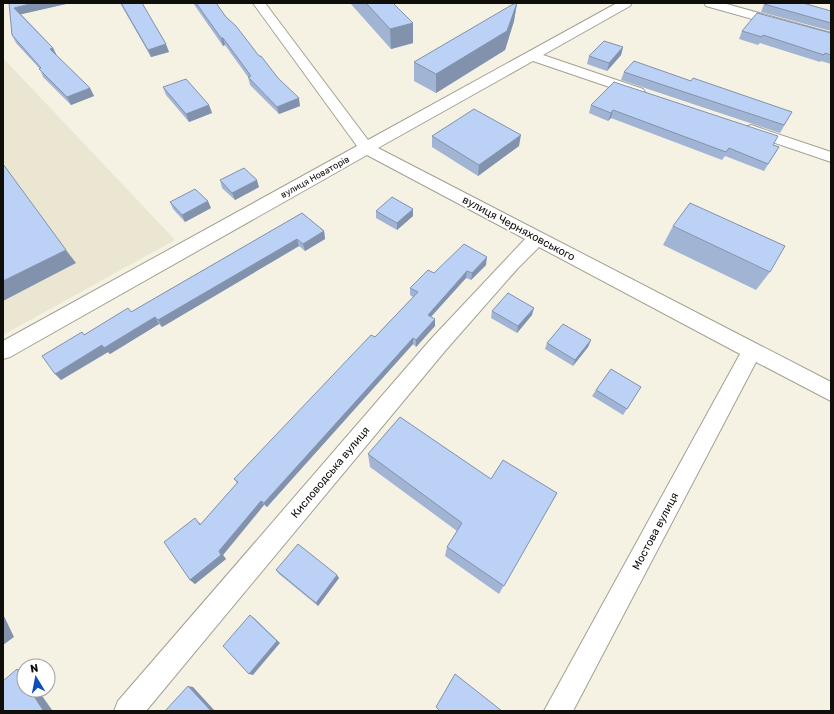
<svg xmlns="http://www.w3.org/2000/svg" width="834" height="714" font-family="Rubik,sans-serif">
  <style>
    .built { fill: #ebe6d1 }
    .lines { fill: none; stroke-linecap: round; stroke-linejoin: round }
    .street-casing { stroke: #a3a093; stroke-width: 2 }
    .street { fill: #fff; fill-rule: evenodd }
    .wall { fill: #a1b4d4 }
    .shaded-wall { fill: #8392ac }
    .building { fill: #bbd1f6; stroke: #8392ac }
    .labels { text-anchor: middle; stroke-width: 3.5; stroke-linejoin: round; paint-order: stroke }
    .far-street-label { font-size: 9px; fill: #0f0e0a; stroke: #fff }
    .street-label { font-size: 11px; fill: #0f0e0a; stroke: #fff }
  </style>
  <rect width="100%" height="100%" fill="#f5f2e4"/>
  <path class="built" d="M3,58L175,240L3,335Z"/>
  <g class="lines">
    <defs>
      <g id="street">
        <path d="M253,3H265L368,140L617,3H632L630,6L543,55L643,89L645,92L643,95L638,96L633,95L533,61L378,148L831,382V401L756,362L573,711H544L740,354L539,247L518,268L445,351L146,711H114L118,701L431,339L525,239L367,155L10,357L3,359V341L357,146Z"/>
        <path d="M704,3H723L831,33V41L706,6Z"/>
        <path d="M751,125L831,152V162L746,133L744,130L746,127Z"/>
      </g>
    </defs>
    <use href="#street" class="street-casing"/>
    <use href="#street" class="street"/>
  </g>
  <g class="wall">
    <path d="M9,3H65L66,4L21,14L53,48L57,56L90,88L94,96L71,105L43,77L40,69L16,43L12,35Z"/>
    <path d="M120,3H142L169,52L151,57Z"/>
    <path d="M193,3H216L226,17L259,56L278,78L300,106L279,114L250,85L248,77L225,45L223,46Z"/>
    <path d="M350,3H393L413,43L391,49Z"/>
    <path d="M517,3L514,21L505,50L436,93L414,81V62Z"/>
    <path d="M764,4L831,11V31L761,12Z"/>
    <path d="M742,31L831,33V64L821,61L820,62L760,43L758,45L739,39Z"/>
    <path d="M623,47L621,55L607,71L587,64L589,56Z"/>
    <path d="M624,72L691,81L792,112L780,133L621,80Z"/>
    <path d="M163,87L209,105L212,113L189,122L166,95Z"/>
    <path d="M591,105L773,145L779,147L764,171L725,156L722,160L611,118L608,121L589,113Z"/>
    <path d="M432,136L519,146L478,176L432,147Z"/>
    <path d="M220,180L259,187L235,200L222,188Z"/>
    <path d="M170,202L211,208L185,222L173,209Z"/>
    <path d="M376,211L413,216L397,230L376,218Z"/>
    <path d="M302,213L324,231L325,239L305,251L299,246L162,327L159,324L110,354L108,352L61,380L84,335L131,312Z"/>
    <path d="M673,226L770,272L756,290L663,245Z"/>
    <path d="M486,265L471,280L466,278L431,317L435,326L416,347L413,344L267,507L264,505L223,555L226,559L195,584L190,580L199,522L201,524L237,483L234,479L375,337L413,297L410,295V288L434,273Z"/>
    <path d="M492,311L532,315L517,333L491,318Z"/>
    <path d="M591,340L588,347L573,366L545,349L547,343Z"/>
    <path d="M641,387L623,415L592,396L596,390Z"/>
    <path d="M368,454L491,479L557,493L499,594L445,556L447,547L457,531L370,467Z"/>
    <path d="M276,570L339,578L318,606L279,574Z"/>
  </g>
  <g class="shaded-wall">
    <path d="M34,3H65L66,4L18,15L14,8Z"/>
    <path d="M517,3L514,21L505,50L436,93V74Z"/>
    <path d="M413,23V43L391,49L390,29Z"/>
    <path d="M221,38H223L225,45L223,46Z"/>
    <path d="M166,44L169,52L151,57L148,50Z"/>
    <path d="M623,47L621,55L607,71L609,63Z"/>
    <path d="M53,48L57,56L50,49Z"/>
    <path d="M90,88L94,96L71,105L67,97Z"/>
    <path d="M299,98L300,106L279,114L277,107Z"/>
    <path d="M209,105L212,113L189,122L186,114Z"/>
    <path d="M613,110L611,118L608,121L611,113Z"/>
    <path d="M521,135L519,146L478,176L479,165Z"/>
    <path d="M257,180L259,187L235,200L232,193Z"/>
    <path d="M208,201L211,208L185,222L182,215Z"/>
    <path d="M413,209V216L397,230V223Z"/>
    <path d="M324,231L325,239L305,251L303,244Z"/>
    <path d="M297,239L299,246L162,327L158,320Z"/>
    <path d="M66,250L76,263L3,301V281Z"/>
    <path d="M487,257L486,265L471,280L472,273Z"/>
    <path d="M467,271L466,278L427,321L428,315Z"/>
    <path d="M534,308L532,315L517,333L518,326Z"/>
    <path d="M155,317L159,324L110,354L108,352L61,380L55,374L102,345Z"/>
    <path d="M435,319V326L416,347V340Z"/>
    <path d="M413,338V344L267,507L264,503Z"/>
    <path d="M591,340L588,347L573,366L575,360Z"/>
    <path d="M261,501L264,505L223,555L226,559L195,584L190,580L219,551Z"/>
    <path d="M337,575L339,578L318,606L316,603Z"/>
    <path d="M3,614L14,637L3,645Z"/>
    <path d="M250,615L254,618L280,643L253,675L249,674Z"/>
    <path d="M17,669L24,671V681Z"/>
    <path d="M188,686L193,687L215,711H211Z"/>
    <path d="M30,690H38L52,710L42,711Z"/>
  </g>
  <g class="building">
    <path d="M9,3H34L14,8L53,48L50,49L90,88L67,97L39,69L41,68L12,35Z"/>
    <path d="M121,3H142L166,44L148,50Z"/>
    <path d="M196,3H216L226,17L236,26L259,56H261L278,78L299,98L277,107L248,77L251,76L223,38H221Z"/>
    <path d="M366,3H393L413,23L390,29Z"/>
    <path d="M515,3H517L507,31L436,74L414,62Z"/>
    <path d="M765,3H803L831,11V23L764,4Z"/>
    <path d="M757,13L831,33V55L825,53L824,55L763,35L762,37L742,31Z"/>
    <path d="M604,41L623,47L609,63L589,56Z"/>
    <path d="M634,61L691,81L693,78L792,112L784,125L624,72Z"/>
    <path d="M186,79L209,105L186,114L163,87Z"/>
    <path d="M614,82L778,136L773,145L779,147L768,164L729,148L726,152L613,110L611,113L591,105Z"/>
    <path d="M474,109L521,135L479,165L432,136Z"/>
    <path d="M3,164L66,250L3,281Z"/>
    <path d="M244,168L257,180L232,193L220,180Z"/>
    <path d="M195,189L208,201L182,215L170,202Z"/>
    <path d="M392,197L413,209L397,223L376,211Z"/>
    <path d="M690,203L785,246L770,272L673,226Z"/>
    <path d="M302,213L324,231L303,244L297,239L158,320L155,317L104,348L102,345L55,374L42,356L82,332L84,335L128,308L131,312Z"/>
    <path d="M464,244L487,257L472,273L467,271L428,315L435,319L416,340L413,338L264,503L261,501L219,551L221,555L190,580L164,542L195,518L200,525L238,482L234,479L371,335L375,337L418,292L410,288L428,270L434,273Z"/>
    <path d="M508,293L534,308L518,326L492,311Z"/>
    <path d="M563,324L591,340L575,360L547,343Z"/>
    <path d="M611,369L641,387L627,409L596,390Z"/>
    <path d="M400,417L491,479L503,460L557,493L504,586L447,547L462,523L368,454Z"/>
    <path d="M298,544L337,575L316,603L276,570Z"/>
    <path d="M250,615L277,641L249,674L223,646Z"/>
    <path d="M3,631L5,635L3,636Z"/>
    <path d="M17,669L24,681V690H30L43,710L42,711H3V681Z"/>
    <path d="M455,674L502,711H440L436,707Z"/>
    <path d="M188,686L211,711H165Z"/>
  </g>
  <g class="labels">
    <g class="far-street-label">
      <text transform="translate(315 177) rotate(-29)" y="3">вулиця Новаторів</text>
    </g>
    <g class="street-label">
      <text transform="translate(519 228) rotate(28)" y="4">вулиця Черняховського</text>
      <text transform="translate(330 472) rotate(-50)" y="4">Кисловодська вулиця</text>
      <text transform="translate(655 531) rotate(-62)" y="4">Мостова вулиця</text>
    </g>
  </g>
  <rect width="834" height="714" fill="none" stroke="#0f0e0a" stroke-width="8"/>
  <g transform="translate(36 678) rotate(350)"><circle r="19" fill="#ffffff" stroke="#9f9f9d"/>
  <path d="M0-3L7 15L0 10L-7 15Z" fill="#0e4eb9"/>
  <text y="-6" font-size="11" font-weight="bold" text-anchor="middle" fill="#0f0e0a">N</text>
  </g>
</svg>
